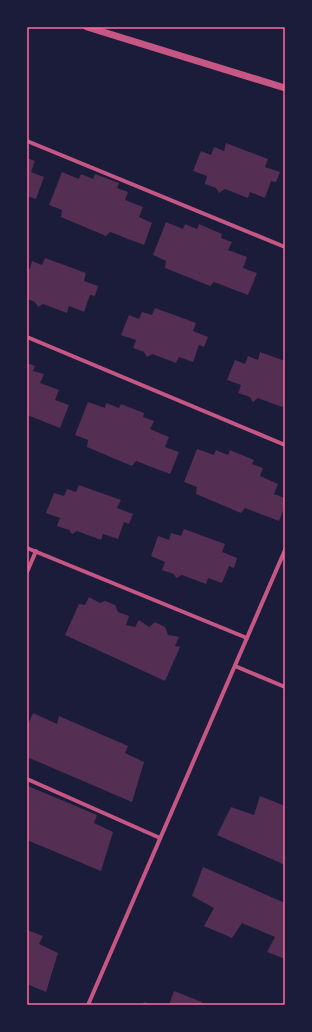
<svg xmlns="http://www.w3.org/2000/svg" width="312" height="1032" font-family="'DM Sans',sans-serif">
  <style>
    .building { fill: #542f53 }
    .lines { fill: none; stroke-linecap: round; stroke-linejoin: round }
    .minor { stroke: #c65784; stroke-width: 4 }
    .tertiary { stroke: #c65784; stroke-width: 7 }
    .neatline { fill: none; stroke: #ff6b9d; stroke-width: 1.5 }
  </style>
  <rect width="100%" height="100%" fill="#1b1b3a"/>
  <g class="building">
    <path d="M226,143L268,159L265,167L280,172L276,182L271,181L265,198L250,192L248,198L225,189L219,193L216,188L205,184L207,176L193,171L201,151L211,155L214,147L224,151Z"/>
    <path d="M27,158L35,161L31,172L44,177L36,199L27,196Z"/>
    <path d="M62,172L79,179L81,174L93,179L95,174L119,183L117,188L128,192L125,200L143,207L139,217L152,223L144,245L110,232L106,236L61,217L62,210L49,205Z"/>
    <path d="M166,222L183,229L185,224L197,229L199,224L222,234L221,238L232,242L228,250L247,257L243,268L257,273L248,295L214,282L210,286L165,268L166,261L153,255Z"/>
    <path d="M45,258L86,273L84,281L98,286L95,296L90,295L84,312L69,306L67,313L43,304L38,307L35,302L27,299V268L30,269L32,261L42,265Z"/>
    <path d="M155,308L196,323L193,331L208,337L204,347L199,345L193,362L179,357L176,363L152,354L147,357L144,352L133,348L136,340L121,335L129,315L139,319L142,312L152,315Z"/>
    <path d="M260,352L285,361V402L282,407L258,398L253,402L250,397L238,393L241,385L227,380L235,360L245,364L248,356L258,360Z"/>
    <path d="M27,363L35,366L33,371L44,374L40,383L59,390L55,400L69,405L60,428L27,415Z"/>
    <path d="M88,402L105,408L106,403L119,408L121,404L144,413L143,417L154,421L150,429L169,437L165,447L179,452L170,474L136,461L132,466L87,447L88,440L75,435Z"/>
    <path d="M197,449L214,455L216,450L228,455L230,450L254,460L252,464L263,468L260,476L278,484L274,494L285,498V506L279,521L245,508L241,513L196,494L197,487L184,482Z"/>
    <path d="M79,485L121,500L117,508L133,514L129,524L124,522L118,539L103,534L101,540L77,531L72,534L69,530L57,526L60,518L46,513L54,493L64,496L67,489L76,492Z"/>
    <path d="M184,529L225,544L222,552L237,558L234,568L229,566L222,583L208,578L206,584L182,575L176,578L174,574L162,570L165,562L151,556L158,536L169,540L171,533L181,536Z"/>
    <path d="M89,597L100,603L105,601L115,605L118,612L129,616L126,625L135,627L139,620L149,627L155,622L165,627L168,635L179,637L175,646L180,647L165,681L65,635L79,604L85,605Z"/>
    <path d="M33,713L57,724L59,716L128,746L125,753L144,762L132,802L27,757V727Z"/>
    <path d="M28,786L97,815L94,823L113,832L101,871L27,840Z"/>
    <path d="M260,796L285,806V865L217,835L231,807L254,815Z"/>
    <path d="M203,867L285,903V959L267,952L275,937L242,923L232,938L204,926L214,908L192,896Z"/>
    <path d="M27,930L43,936L39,944L58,953L46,992L27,984Z"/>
    <path d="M174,991L202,1002L201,1005H169Z"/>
    <path d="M144,1002L153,1005H142Z"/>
  </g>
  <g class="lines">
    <g class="minor">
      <path d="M27,141L285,247"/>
      <path d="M27,337L285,445"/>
      <path d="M27,548L247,638"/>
      <path d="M27,572L36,551"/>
      <path d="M235,666L285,687"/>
      <path d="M27,779L160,838"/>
      <path d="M88,1005L285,550"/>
    </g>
    <path class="tertiary" d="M87,27L285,88"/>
  </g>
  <rect width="312" height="1032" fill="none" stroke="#1b1b3a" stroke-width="56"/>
  <rect x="28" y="28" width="256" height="976" class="neatline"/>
</svg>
